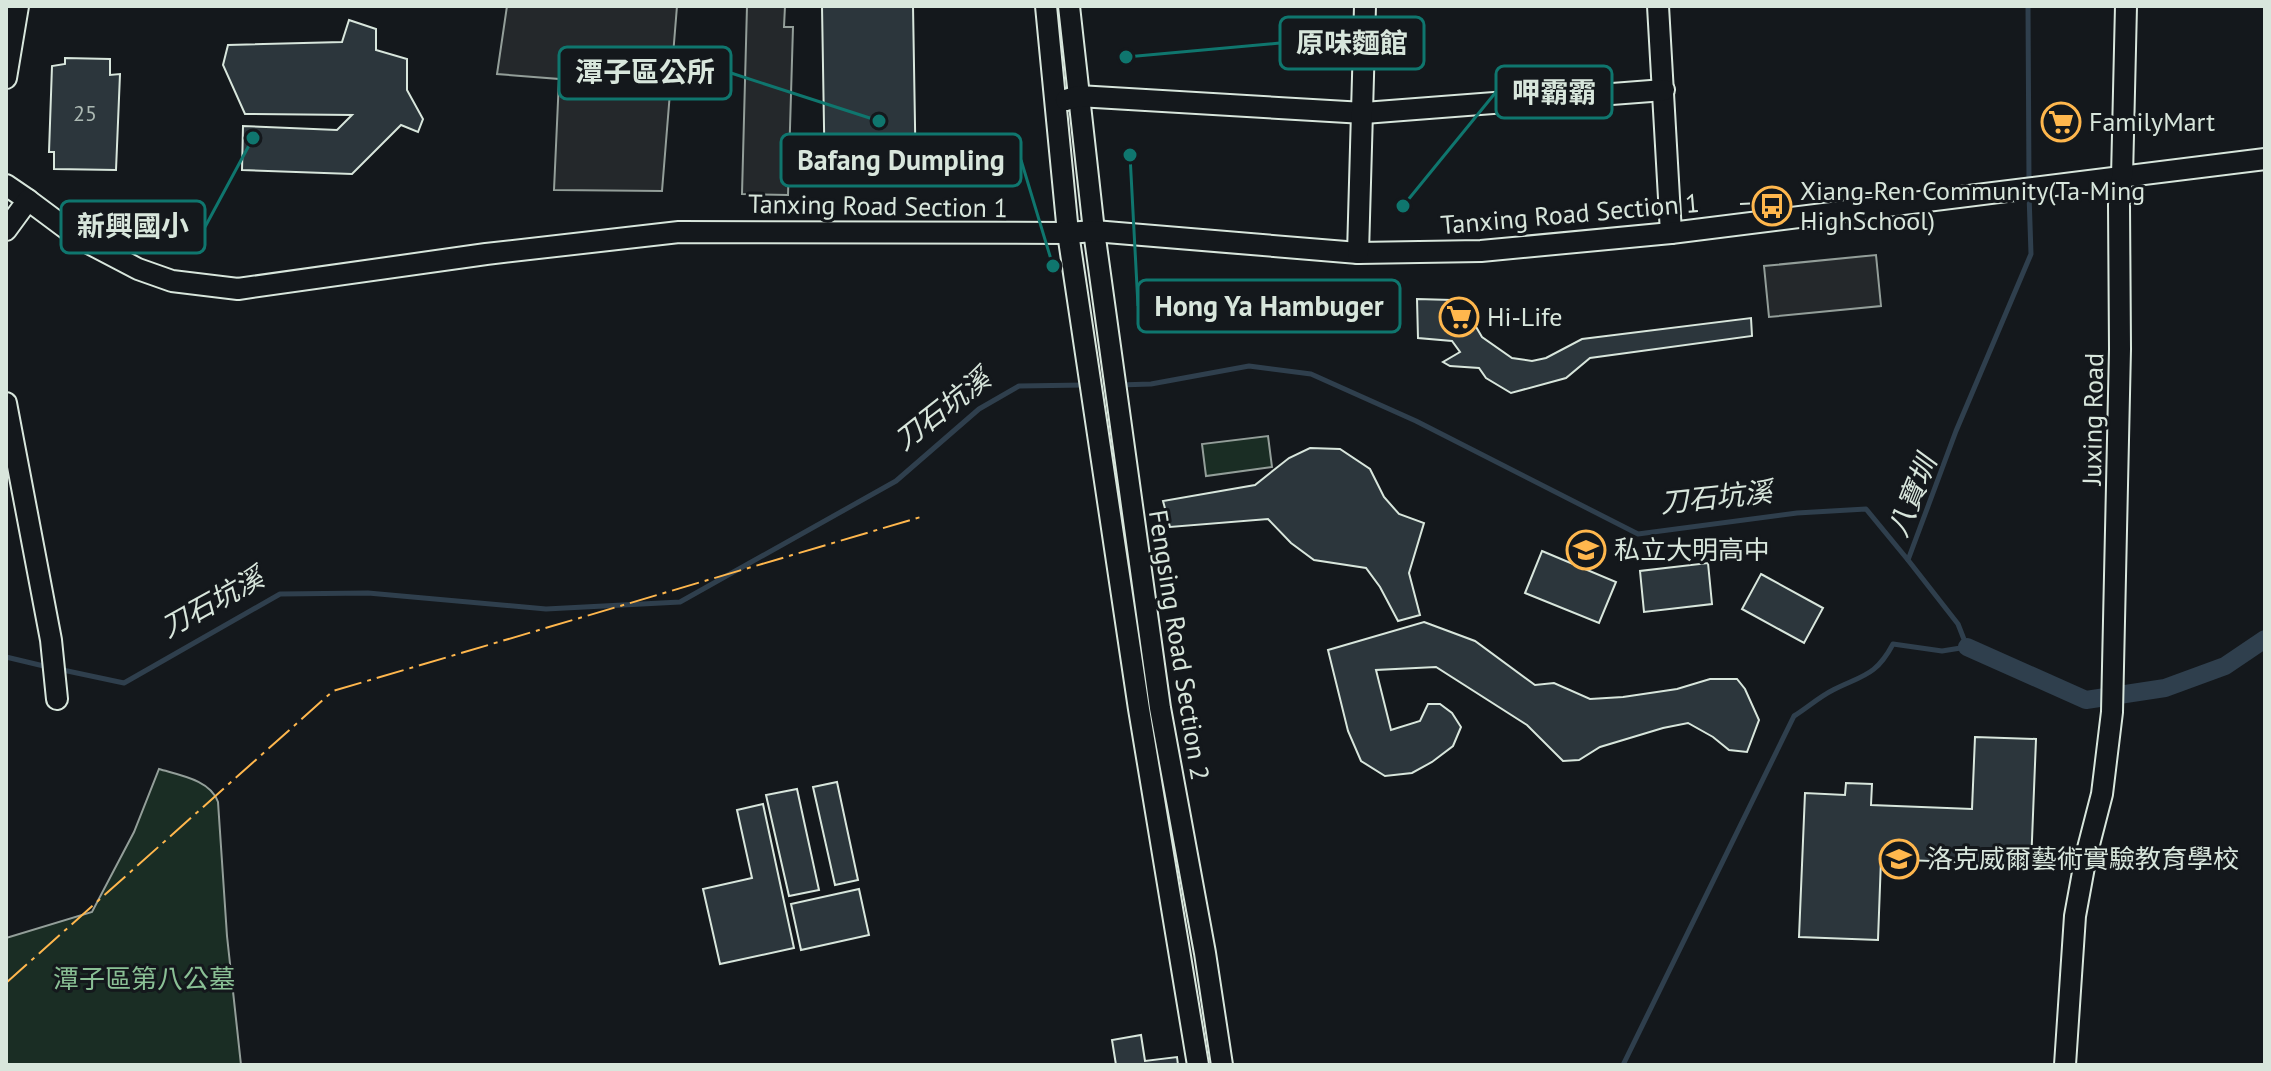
<svg xmlns="http://www.w3.org/2000/svg" width="2271" height="1071" font-family="'PT Sans','Noto Sans TC',sans-serif">
  <style>
    .green { fill: #1a2d24; stroke: #939e99; stroke-width: 2 }
    .parking { fill: #24282b; stroke: #939e99; stroke-width: 2 }
    .lines { fill: none; stroke-linecap: round; stroke-linejoin: round }
    .stream { stroke: #2f3f4d; stroke-width: 5 }
    .canal { stroke: #2f3f4d; stroke-width: 18 }
    .building { fill: #2c363c; stroke: #d8e6dc; stroke-width: 2 }
    .minor-casing { stroke: #d8e6dc; stroke-width: 24 }
    .minor { stroke: #14181c; stroke-width: 20 }
    .fence { stroke: #d8e6dc; stroke-width: 2; stroke-dasharray: 10 4; stroke-linecap: butt }
    .power { stroke: #ffb74d; stroke-width: 2; stroke-dasharray: 28 6 4 6; stroke-linecap: butt }
    .labels { text-anchor: middle; stroke-width: 6; stroke-linejoin: round; paint-order: stroke }
    .number-label { font-size: 22px; fill: #adbab4 }
    .poi-label { font-size: 26px; fill: #d8e6dc; stroke: #14181c; text-anchor: start }
    .street-label { font-size: 26px; fill: #d8e6dc; stroke: #14181c }
    .park-label { font-size: 26px; fill: #8ac095; stroke: #14181c }
    .water-label { font-size: 28px; font-style: italic; fill: #d8e6dc; stroke: #14181c }
    .leader { fill: none; stroke: #0f766e; stroke-width: 3 }
    .callout-dot { fill: #0f766e; stroke: #14181c; stroke-width: 3 }
    .callout { fill: #14181c; stroke: #0f766e; stroke-width: 3 }
    .callout-label { font-size: 28px; text-anchor: middle; font-weight: bold; fill: #d8e6dc }
  </style>
  <rect width="100%" height="100%" fill="#14181c"/>
  <g class="green">
    <path d="M1268,436L1272,467L1206,476L1202,444Z"/>
    <path d="M159,769C179,775 211,780 218,802L227,936L241,1065H6V938L92,912L134,832Z"/>
  </g>
  <g class="parking">
    <path d="M507,6H677L662,191L554,190L559,79L497,74Z"/>
    <path d="M747,6H785L784,27H793L788,195L742,194Z"/>
    <path d="M1876,255L1881,306L1769,317L1764,266Z"/>
  </g>
  <g class="lines">
    <g class="stream">
      <path d="M2028,6L2029,184"/>
      <path d="M1119,385L1151,384L1249,366L1311,374L1416,421L1638,534L1797,513L1866,509L1908,560"/>
      <path d="M6,657L48,667"/>
      <path d="M58,669L124,683L280,594L368,593L546,609L680,602L896,481L979,409L1019,386L1085,385"/>
      <path d="M1623,1065L1794,716C1807,708 1819,697 1833,690C1863,675 1876,676 1893,644L1942,651L1967,647L1958,624L1908,560L1956,431L2031,254L2029,194"/>
    </g>
    <path class="canal" d="M1967,647L2086,700L2165,688L2225,666L2265,639"/>
  </g>
  <g class="building">
    <path d="M822,6H913L916,184L825,186Z"/>
    <path d="M349,20L376,29V50L407,59V90L423,119L418,132L401,125L352,174L242,170L243,126L337,130L352,115L245,114L223,65L228,45L342,42Z"/>
    <path d="M65,58L110,59V75L120,74L116,170L54,169V152H49L52,66L65,64Z"/>
    <path d="M1417,299L1452,300L1469,315L1482,337L1512,358L1532,361L1546,358L1582,339L1751,318L1752,336L1590,358L1566,378L1511,393L1486,378L1479,368L1450,366L1443,362L1460,352L1452,341L1418,338Z"/>
    <path d="M1310,448L1340,449L1370,469L1384,497L1399,514L1424,523L1409,573L1420,615L1398,621L1380,587L1366,568L1314,560L1291,543L1268,519L1170,527L1163,501L1255,485L1289,458Z"/>
    <path d="M1542,551L1616,582L1599,623L1525,593Z"/>
    <path d="M1708,563L1712,604L1644,612L1640,571Z"/>
    <path d="M1761,574L1823,608L1804,643L1742,609Z"/>
    <path d="M1424,622L1475,641L1535,685L1554,683L1590,699L1623,697L1677,689L1710,679H1737L1745,689L1759,720L1747,752L1729,750L1713,737L1688,723L1663,728L1600,747L1579,760L1563,761L1527,725L1436,667L1376,670L1391,730L1420,721L1428,704H1440L1452,713L1461,727L1453,746L1432,762L1412,773L1385,776L1361,761L1348,731L1328,650Z"/>
    <path d="M1975,737L2036,739L2031,865L1881,859L1878,940L1799,937L1805,793L1845,795L1846,783L1872,784L1871,805L1972,809Z"/>
    <path d="M837,782L858,880L835,885L813,787Z"/>
    <path d="M797,789L819,890L789,896L766,795Z"/>
    <path d="M763,804L794,948L720,964L703,889L752,878L737,810Z"/>
    <path d="M859,889L869,935L801,950L791,904Z"/>
    <path d="M1141,1035L1145,1061L1177,1057L1178,1065H1116L1112,1040Z"/>
  </g>
  <g class="lines">
    <defs>
      <g id="minor">
        <path d="M1046,6L1068,233L1139,709L1198,1065"/>
        <path d="M1069,6L1094,231L1160,708L1205,953L1222,1065"/>
        <path d="M1658,6L1671,233"/>
        <path d="M6,78L18,6"/>
        <path d="M1066,100L1078,96L1364,113L1664,90"/>
        <path d="M6,185L28,200"/>
        <path d="M6,230L28,200L79,238L138,269L172,281L238,289L486,254L679,232L1068,233L1094,231L1358,253L1481,251L1671,233L2265,159"/>
        <path d="M1358,253L1365,6"/>
        <path d="M6,403L51,640L57,699"/>
        <path d="M2065,1065L2075,916L2086,856L2102,794L2112,712L2120,349L2119,205L2122,177L2126,6"/>
      </g>
    </defs>
    <use href="#minor" class="minor-casing"/>
    <use href="#minor" class="minor"/>
    <path class="fence" d="M1740,204L1760,203"/>
    <path class="power" d="M6,983L333,691L924,516"/>
  </g>
  <defs>
    <symbol id="supermarket-ring" viewBox="-11 -11 22 22"><circle r="9.5" fill="#14181c" stroke="#ffb74d" stroke-width="1.5"/><path d="M-6-5.5h2.5l.6 2H6L4.5 2H-2.5L-4.4-4H-6ZM-1.5 3.2a1.3 1.3 0 1 0 .1 0ZM3 3.2a1.3 1.3 0 1 0 .1 0Z" fill="#ffb74d"/></symbol>
    <symbol id="bus-ring" viewBox="-11 -11 22 22"><circle r="9.5" fill="#14181c" stroke="#ffb74d" stroke-width="1.5"/><path d="M-5-6H5V4H4V6H2V4H-2V6H-4V4H-5ZM-3.5-4V0h7V-4ZM-3.5 1.2v1.5H-2V1.2ZM2 1.2v1.5H3.5V1.2Z" fill="#ffb74d"/></symbol>
    <symbol id="school-ring" viewBox="-11 -11 22 22"><circle r="9.5" fill="#14181c" stroke="#ffb74d" stroke-width="1.5"/><path d="M0-5L7-2L0 1L-7-2ZM-4 1L0 2.5L4 1V4Q0 6-4 4Z" fill="#ffb74d"/></symbol>
    <symbol id="university-ring" viewBox="-11 -11 22 22"><circle r="9.5" fill="#14181c" stroke="#ffb74d" stroke-width="1.5"/><path d="M0-5L7-2L0 1L-7-2ZM-4 1L0 2.5L4 1V4Q0 6-4 4Z" fill="#ffb74d"/></symbol>
  </defs>
  <g fill-rule="evenodd">
    <use href="#supermarket-ring" x="2039" y="100" width="44" height="44"/>
    <use href="#bus-ring" x="1750" y="184" width="44" height="44"/>
    <use href="#supermarket-ring" x="1437" y="295" width="44" height="44"/>
    <use href="#school-ring" x="1564" y="528" width="44" height="44"/>
    <use href="#university-ring" x="1877" y="837" width="44" height="44"/>
  </g>
  <g class="labels">
    <g class="number-label">
      <text x="85" y="121">25</text>
    </g>
    <g class="poi-label">
      <text x="2089" y="131">FamilyMart</text>
      <text x="1800" y="200">Xiang-Ren Community(Ta-Ming<tspan x="1800" dy="30">HighSchool)</tspan></text>
      <text x="1487" y="326">Hi-Life</text>
      <text x="1614" y="559">私立大明高中</text>
      <text x="1927" y="868">洛克威爾藝術實驗教育學校</text>
    </g>
    <g class="street-label">
      <text transform="translate(878 206) rotate(1)" y="9">Tanxing Road Section 1</text>
      <text transform="translate(1570 214) rotate(-5)" y="9">Tanxing Road Section 1</text>
      <text transform="translate(2093 419) rotate(-89)" y="9">Juxing Road</text>
      <text transform="translate(1179 645) rotate(81)" y="9">Fengsing Road Section 2</text>
    </g>
    <g class="park-label">
      <text x="144" y="988">潭子區第八公墓</text>
    </g>
    <g class="water-label">
      <text transform="translate(942 409) rotate(-38)" y="10">刀石坑溪</text>
      <text transform="translate(1912 496) rotate(-68)" y="10">八寶圳</text>
      <text transform="translate(1716 497) rotate(-6)" y="10">刀石坑溪</text>
      <text transform="translate(212 602) rotate(-29)" y="10">刀石坑溪</text>
    </g>
  </g>
  <path class="leader" d="M1126 57L1280 43M879 121L731 73M1403 206L1496 92M1053 266L1021 160M253 138L205 227M1130 155L1138 306"/>
  <g class="callout-dot">
    <circle cx="1126" cy="57" r="8"/>
    <circle cx="879" cy="121" r="8"/>
    <circle cx="1403" cy="206" r="8"/>
    <circle cx="1053" cy="266" r="8"/>
    <circle cx="253" cy="138" r="8"/>
    <circle cx="1130" cy="155" r="8"/>
  </g>
  <g class="callout">
    <rect x="1280" y="17" width="144" height="52" rx="8"/>
    <rect x="559" y="47" width="172" height="52" rx="8"/>
    <rect x="1496" y="66" width="116" height="52" rx="8"/>
    <rect x="781" y="134" width="240" height="52" rx="8"/>
    <rect x="61" y="201" width="144" height="52" rx="8"/>
    <rect x="1138" y="280" width="262" height="52" rx="8"/>
  </g>
  <g class="callout-label">
    <text x="1352" y="53">原味麵館</text>
    <text x="645" y="82">潭子區公所</text>
    <text x="1554" y="102">呷霸霸</text>
    <text x="901" y="170">Bafang Dumpling</text>
    <text x="133" y="236">新興國小</text>
    <text x="1269" y="316">Hong Ya Hambuger</text>
  </g>
  <rect width="2271" height="1071" fill="none" stroke="#d8e6dc" stroke-width="16"/>
</svg>
